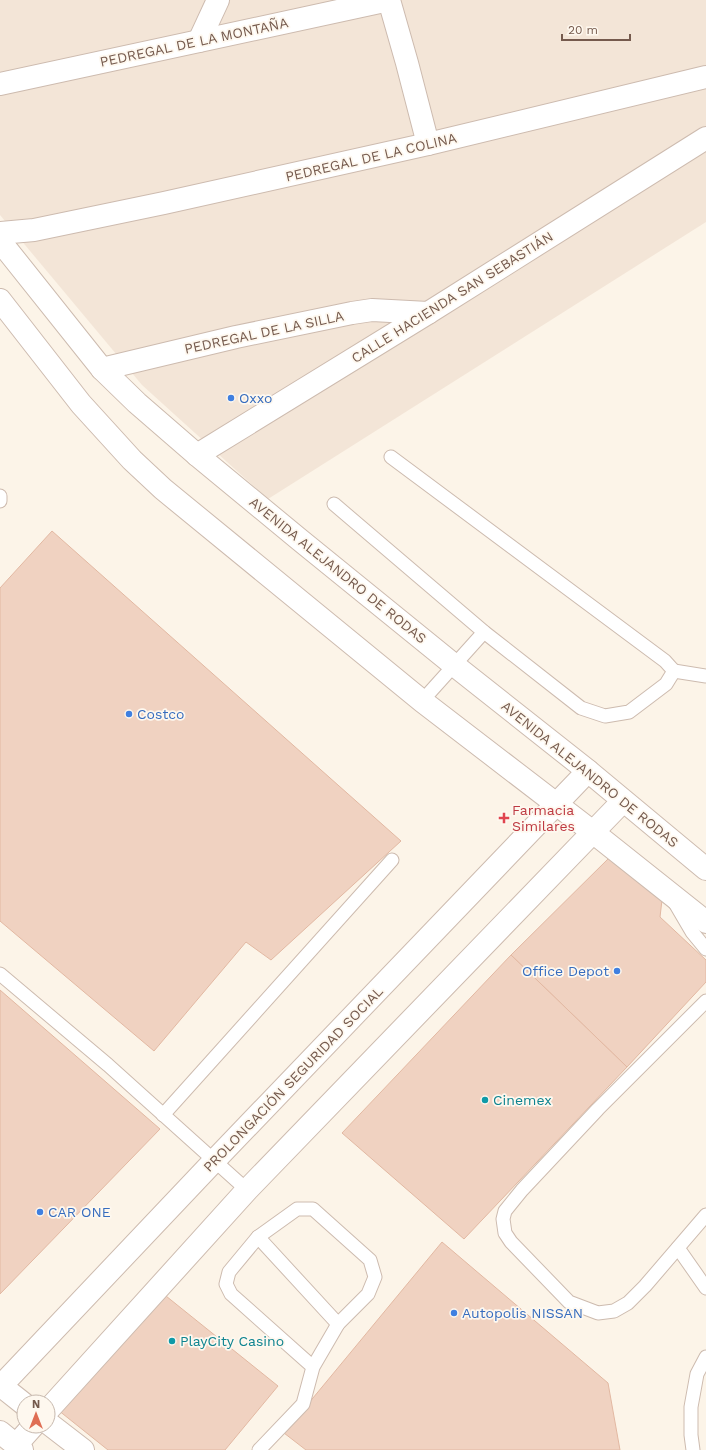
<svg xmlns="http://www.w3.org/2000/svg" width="706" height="1450" font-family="'Work Sans',sans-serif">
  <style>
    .residential { fill: #f3e5d7 }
    .building { fill: #f0d2c1; stroke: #e2b8a2 }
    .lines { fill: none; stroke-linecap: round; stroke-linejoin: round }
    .service-casing { stroke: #cdbbaf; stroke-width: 15 }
    .minor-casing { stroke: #cdbbaf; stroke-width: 24 }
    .tertiary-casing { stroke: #cdbbaf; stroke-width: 24 }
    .service { stroke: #fff; stroke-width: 13 }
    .minor { stroke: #fff; stroke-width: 22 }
    .tertiary { stroke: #fff; stroke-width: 22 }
    .shop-dot { fill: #3f7fe0; stroke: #fef8ef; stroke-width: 1.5 }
    .health-dot { fill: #e0444e; stroke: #fef8ef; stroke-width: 1.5 }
    .culture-dot { fill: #0f9aa8; stroke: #fef8ef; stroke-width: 1.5 }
    .labels { text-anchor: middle; stroke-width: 3.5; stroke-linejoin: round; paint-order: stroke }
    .street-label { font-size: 14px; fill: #755a4d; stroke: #fef8ef }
    .shop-label { font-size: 14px; fill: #366cbe; stroke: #fef8ef; text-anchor: start }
    .health-label { font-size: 14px; fill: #be3a42; stroke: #fef8ef; text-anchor: start }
    .culture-label { font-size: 14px; fill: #0d838f; stroke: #fef8ef; text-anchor: start }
  </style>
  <rect width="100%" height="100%" fill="#fcf4e8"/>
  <path class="residential" d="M0,0H706V222L268,499L142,385L0,215Z"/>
  <g class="building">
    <path d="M52,531L401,841L271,960L246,942L154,1051L0,921V588Z"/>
    <path d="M611,856L662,900L660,917L706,960V982L627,1067L511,955Z"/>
    <path d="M511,955L627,1067L464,1239L342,1133Z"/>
    <path d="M0,990L160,1129L0,1294Z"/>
    <path d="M442,1242L608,1383L620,1450H306L284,1433Z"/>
    <path d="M166,1296L278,1386L225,1450H108L58,1410Z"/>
  </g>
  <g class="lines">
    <defs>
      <g id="service">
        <path d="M0,496V501"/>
        <path d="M334,504L484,632L581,708L605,716L629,712L666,684L674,671L665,661L391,457"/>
        <path d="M674,671L706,676"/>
        <path d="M422,701L484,632"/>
        <path d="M675,903L692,932L706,949"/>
        <path d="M0,974L108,1065L247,1190"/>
        <path d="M706,1001L598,1109L522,1190L505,1211L503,1219L505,1233L511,1242L569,1302L598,1313L614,1311L628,1303L645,1286L706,1215"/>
        <path d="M163,1115L392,860"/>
        <path d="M258,1237L338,1324"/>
        <path d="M678,1248L706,1288"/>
        <path d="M259,1450L303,1404L313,1367L338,1324L368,1294L375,1277L370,1260L313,1209H297L258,1237L229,1272L226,1284L231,1294L313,1367"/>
        <path d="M693,1450L691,1435V1407L697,1374L706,1357"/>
      </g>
      <g id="minor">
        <path d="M389,0L407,63L428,144"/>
        <path d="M199,41L218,0"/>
        <path d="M0,84L389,0"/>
        <path d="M0,233L34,230L164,203L428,144L706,77"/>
        <path d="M102,369L236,337L352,313L372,310L428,313"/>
        <path d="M197,455L428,313L706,138"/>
        <path d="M0,1385L24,1404"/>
        <path d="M0,1387L214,1161L588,771"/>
        <path d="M48,1410L247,1190L623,801"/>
        <path d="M48,1423L83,1450"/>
        <path d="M0,1432L22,1450"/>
        <path d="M16,1445L33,1426"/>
      </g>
      <g id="tertiary">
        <path d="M0,241L102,369L137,403L197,455L300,540L454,665L588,771L706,869"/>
        <path d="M0,300L81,404L132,460L163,489L422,701L594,833L706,922"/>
      </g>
    </defs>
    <use href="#service" class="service-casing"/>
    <use href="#minor" class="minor-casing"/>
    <use href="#tertiary" class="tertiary-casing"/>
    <use href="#service" class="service"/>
    <use href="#minor" class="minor"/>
    <use href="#tertiary" class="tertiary"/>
  </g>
  <g class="shop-dot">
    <circle cx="231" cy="398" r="4"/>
    <circle cx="129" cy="714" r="4"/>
    <circle cx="617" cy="971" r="4"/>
    <circle cx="40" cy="1212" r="4"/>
    <circle cx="454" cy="1313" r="4"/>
  </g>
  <path class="health-dot" d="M502 812h4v4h4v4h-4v4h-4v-4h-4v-4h4z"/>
  <g class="culture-dot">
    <circle cx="485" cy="1100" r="4"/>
    <circle cx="172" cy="1341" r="4"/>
  </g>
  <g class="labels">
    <g class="street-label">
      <text transform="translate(194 42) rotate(-12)" y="5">PEDREGAL DE LA MONTAÑA</text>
      <text transform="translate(371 157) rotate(-13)" y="5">PEDREGAL DE LA COLINA</text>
      <text transform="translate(452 297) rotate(-32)" y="5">CALLE HACIENDA SAN SEBASTIÁN</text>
      <text transform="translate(264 332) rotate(-12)" y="5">PEDREGAL DE LA SILLA</text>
      <text transform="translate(338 570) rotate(39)" y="5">AVENIDA ALEJANDRO DE RODAS</text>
      <text transform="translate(590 774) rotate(39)" y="5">AVENIDA ALEJANDRO DE RODAS</text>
      <text transform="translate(293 1079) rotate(-46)" y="5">PROLONGACIÓN SEGURIDAD SOCIAL</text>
    </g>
    <g class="shop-label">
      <text x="239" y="403">Oxxo</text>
      <text x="137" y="719">Costco</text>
      <text x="609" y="976" text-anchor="end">Office Depot</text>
      <text x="48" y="1217">CAR ONE</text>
      <text x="462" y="1318">Autopolis NISSAN</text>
    </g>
    <g class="health-label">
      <text x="512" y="815">Farmacia<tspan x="512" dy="16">Similares</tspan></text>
    </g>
    <g class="culture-label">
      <text x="493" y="1105">Cinemex</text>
      <text x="180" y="1346">PlayCity Casino</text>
    </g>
  </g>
  <g transform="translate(36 1414)"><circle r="19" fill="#fef8ef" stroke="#c7b9ae"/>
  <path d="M0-3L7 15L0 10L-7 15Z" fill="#df6e54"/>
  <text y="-6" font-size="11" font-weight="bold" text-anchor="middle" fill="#755a4d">N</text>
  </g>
  <path d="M562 34v6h68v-6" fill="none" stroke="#755a4d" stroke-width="2"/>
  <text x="568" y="34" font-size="12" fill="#755a4d" stroke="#fef8ef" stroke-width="3" paint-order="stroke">20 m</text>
</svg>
